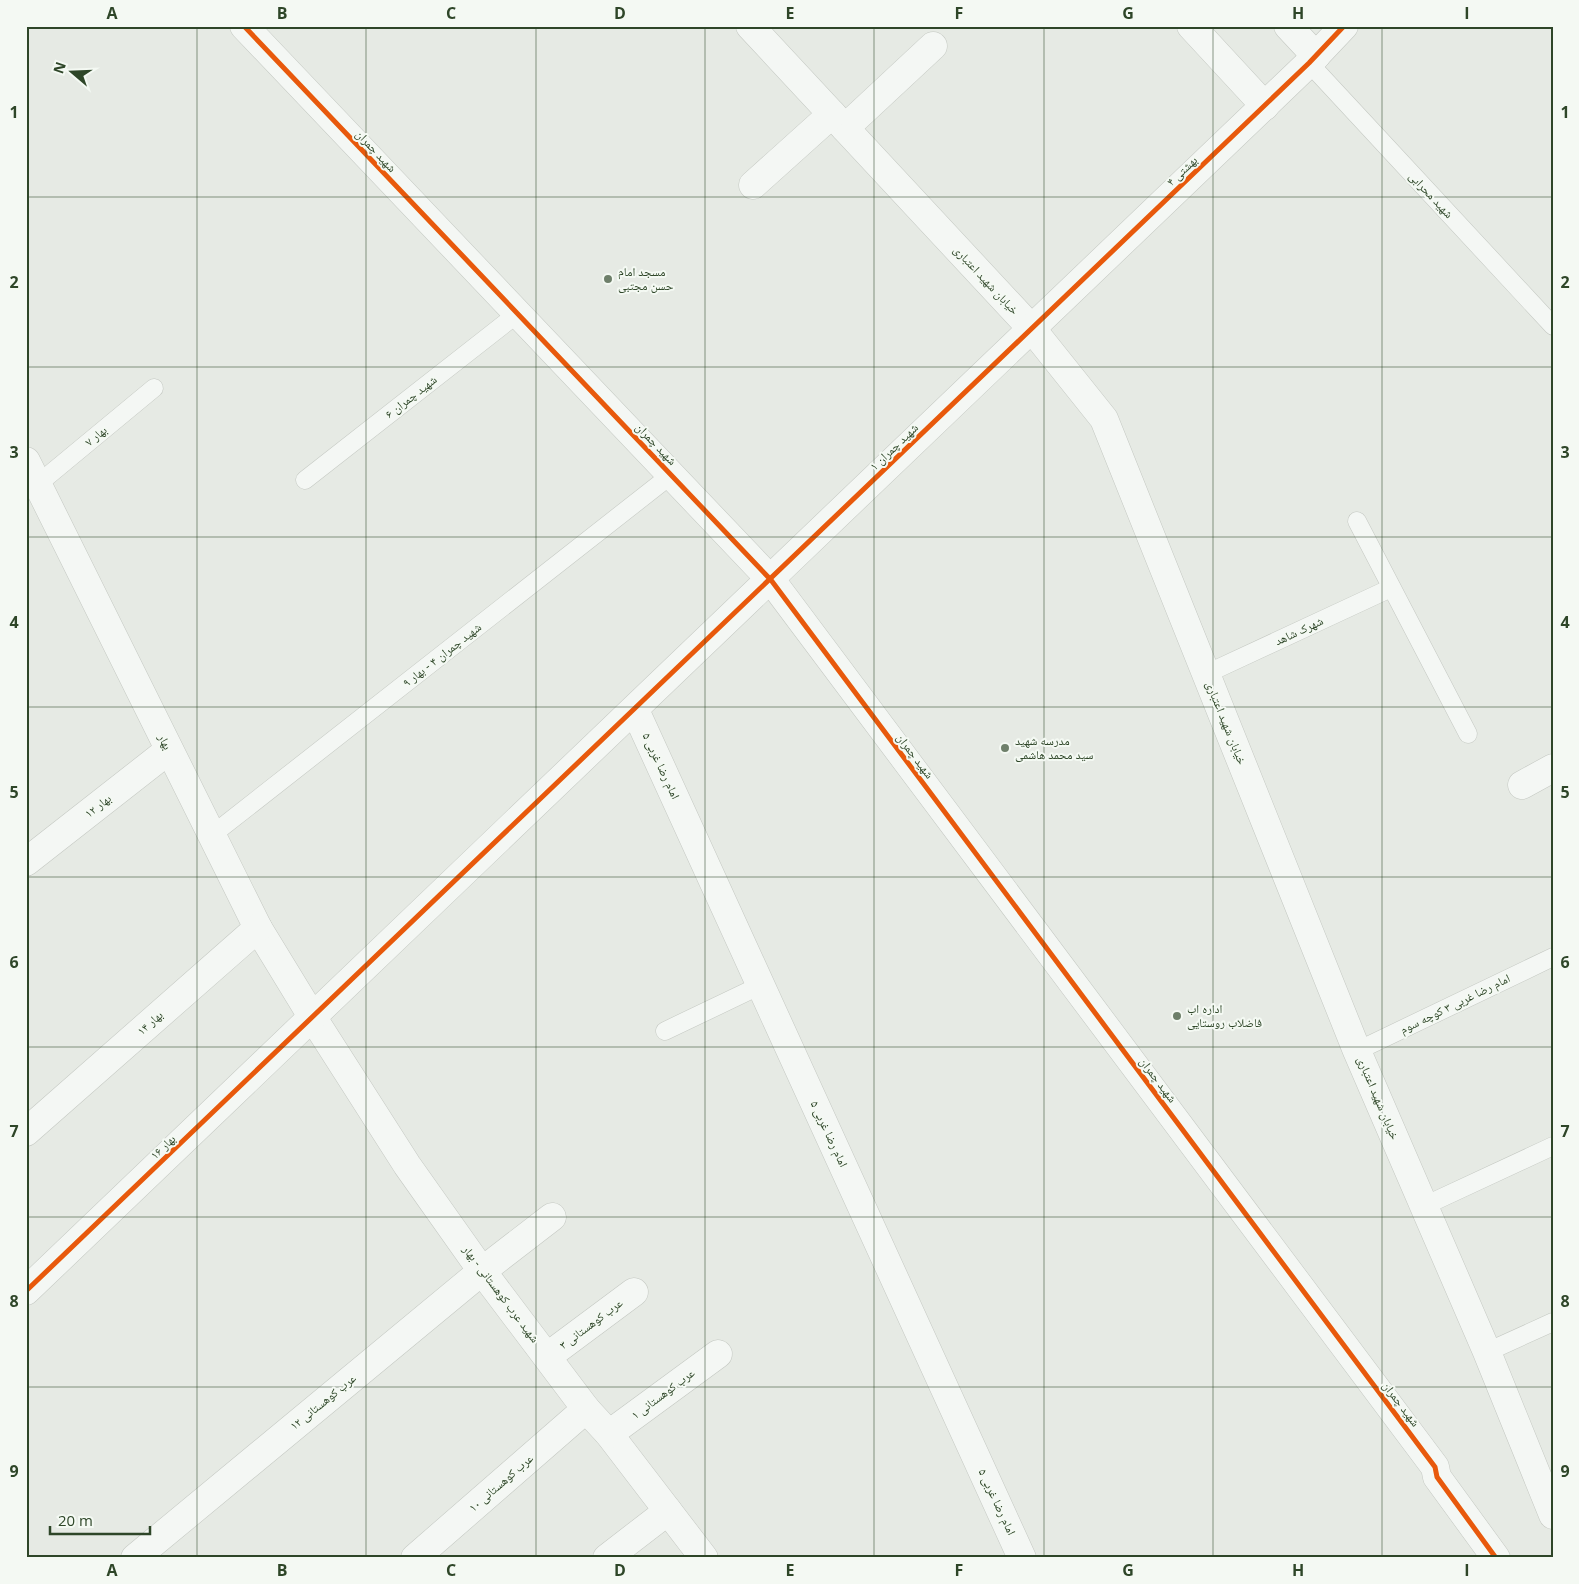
<svg xmlns="http://www.w3.org/2000/svg" width="1579" height="1584" font-family="'Open Sans','Noto Naskh Arabic',sans-serif">
  <style>
    .lines { fill: none; stroke-linecap: round; stroke-linejoin: round }
    .service-casing { stroke: #c4c8c2; stroke-width: 19 }
    .minor-casing { stroke: #c4c8c2; stroke-width: 29 }
    .tertiary-casing { stroke: #c4c8c2; stroke-width: 29 }
    .service { stroke: #f4f7f4; stroke-width: 18 }
    .minor { stroke: #f4f7f4; stroke-width: 28 }
    .tertiary { stroke: #f4f7f4; stroke-width: 28 }
    .cycleway-casing { stroke: #f4f9f3; stroke-width: 8 }
    .cycleway { stroke: #e8590c; stroke-width: 5 }
    .grid { fill: none; stroke: #2e4628; stroke-width: 1; stroke-opacity: 0.55 }
    .poi-dot { fill: #6e7f6a; stroke: #f4f9f3; stroke-width: 2 }
    .labels { text-anchor: middle; stroke-width: 4; stroke-linejoin: round; paint-order: stroke }
    .street-label { font-size: 12px; fill: #2e4628; stroke: #f4f9f3 }
    .poi-label { font-size: 12px; fill: #2e4628; stroke: #f4f9f3; text-anchor: start }
    .neatline { fill: none; stroke: #2e4628; stroke-width: 2 }
    .grid-label { font-size: 16px; text-anchor: middle; font-weight: bold; fill: #2e4628 }
  </style>
  <rect width="100%" height="100%" fill="#e6eae4"/>
  <g class="lines">
    <defs>
      <g id="service">
        <path d="M1309,63L1553,326"/>
        <path d="M305,480L517,314"/>
        <path d="M38,484L154,388"/>
        <path d="M1357,521L1468,734"/>
        <path d="M1206,674L1391,588"/>
        <path d="M212,835L671,475"/>
        <path d="M665,1031L761,985"/>
        <path d="M1357,1051L1553,957"/>
        <path d="M1424,1206L1553,1146"/>
        <path d="M1487,1352L1553,1322"/>
      </g>
      <g id="minor">
        <path d="M244,26L771,580L1435,1467L1437,1477L1496,1558"/>
        <path d="M750,26L1032,329L1104,419L1357,1051L1487,1352L1553,1515"/>
        <path d="M845,128L933,46"/>
        <path d="M753,185L832,114"/>
        <path d="M26,461L258,928L313,1018L407,1165L482,1271L586,1409L609,1434L704,1558"/>
        <path d="M635,710L1022,1558"/>
        <path d="M1522,785L1553,768"/>
        <path d="M26,862L169,750"/>
        <path d="M26,1132L258,928"/>
        <path d="M26,1291L1309,63L1344,26"/>
        <path d="M548,1356L634,1292"/>
        <path d="M609,1434L718,1354"/>
        <path d="M135,1558L482,1271L552,1217"/>
        <path d="M415,1558L586,1409"/>
        <path d="M607,1558L668,1511"/>
      </g>
      <g id="tertiary">
        <path d="M1191,26L1265,106"/>
        <path d="M1288,26L1316,56"/>
      </g>
    </defs>
    <use href="#service" class="service-casing"/>
    <use href="#minor" class="minor-casing"/>
    <use href="#tertiary" class="tertiary-casing"/>
    <use href="#service" class="service"/>
    <use href="#minor" class="minor"/>
    <use href="#tertiary" class="tertiary"/>
    <defs>
      <g id="cycleway">
        <path d="M244,26L771,580L1435,1467L1437,1477L1496,1558"/>
        <path d="M26,1291L1309,63L1344,26"/>
      </g>
    </defs>
    <use href="#cycleway" class="cycleway-casing"/>
    <use href="#cycleway" class="cycleway"/>
  </g>
  <path class="grid" d="M197,26V1558M366,26V1558M536,26V1558M705,26V1558M874,26V1558M1044,26V1558M1213,26V1558M1382,26V1558M26,197H1553M26,367H1553M26,537H1553M26,707H1553M26,877H1553M26,1047H1553M26,1217H1553M26,1387H1553"/>
  <g class="poi-dot">
    <circle cx="608" cy="279" r="5"/>
    <circle cx="1005" cy="748" r="5"/>
    <circle cx="1177" cy="1016" r="5"/>
  </g>
  <g class="labels">
    <g class="street-label">
      <text transform="translate(376 151) rotate(47)" y="4">شهید چمران</text>
      <text transform="translate(1182 171) rotate(-44)" y="4">بهشتی ۴</text>
      <text transform="translate(1431 195) rotate(47)" y="4">شهید محرابی</text>
      <text transform="translate(986 280) rotate(47)" y="4">خیابان شهید اعتباری</text>
      <text transform="translate(411 397) rotate(-38)" y="4">شهید چمران ۶</text>
      <text transform="translate(96 436) rotate(-40)" y="4">بهار ۷</text>
      <text transform="translate(656 444) rotate(46)" y="4">شهید چمران</text>
      <text transform="translate(894 447) rotate(-44)" y="4">شهید چمران ۱</text>
      <text transform="translate(1299 631) rotate(-25)" y="4">شهرک شاهد</text>
      <text transform="translate(442 655) rotate(-38)" y="4">شهید چمران ۴ - بهار ۹</text>
      <text transform="translate(1226 723) rotate(68)" y="4">خیابان شهید اعتباری</text>
      <text transform="translate(165 742) rotate(64)" y="4">بهار</text>
      <text transform="translate(915 756) rotate(53)" y="4">شهید چمران</text>
      <text transform="translate(661 766) rotate(65)" y="4">امام رضا غربی ۵</text>
      <text transform="translate(98 806) rotate(-38)" y="4">بهار ۱۲</text>
      <text transform="translate(1455 1004) rotate(-26)" y="4">امام رضا غربی ۳ کوچه سوم</text>
      <text transform="translate(150 1023) rotate(-42)" y="4">بهار ۱۴</text>
      <text transform="translate(1158 1080) rotate(53)" y="4">شهید چمران</text>
      <text transform="translate(1378 1098) rotate(67)" y="4">خیابان شهید اعتباری</text>
      <text transform="translate(829 1134) rotate(65)" y="4">امام رضا غربی ۵</text>
      <text transform="translate(163 1147) rotate(-44)" y="4">بهار ۱۶</text>
      <text transform="translate(501 1294) rotate(53)" y="4">شهید عرب کوهستانی - بهار</text>
      <text transform="translate(591 1324) rotate(-37)" y="4">عرب کوهستانی ۳</text>
      <text transform="translate(663 1394) rotate(-37)" y="4">۱ عرب کوهستانی</text>
      <text transform="translate(323 1402) rotate(-39)" y="4">عرب کوهستانی ۱۲</text>
      <text transform="translate(1401 1404) rotate(53)" y="4">شهید چمران</text>
      <text transform="translate(501 1483) rotate(-41)" y="4">عرب کوهستانی ۱۰</text>
      <text transform="translate(997 1502) rotate(65)" y="4">امام رضا غربی ۵</text>
    </g>
    <g class="poi-label">
      <text x="618" y="276">مسجد امام<tspan x="618" dy="14">حسن مجتبی</tspan></text>
      <text x="1015" y="745">مدرسه شهید<tspan x="1015" dy="14">سید محمد هاشمی</tspan></text>
      <text x="1187" y="1013">اداره اب<tspan x="1187" dy="14">فاضلاب روستایی</tspan></text>
    </g>
  </g>
  <rect width="1579" height="1584" fill="none" stroke="#f4f9f3" stroke-width="55"/>
  <g transform="translate(72 72) rotate(289)" stroke="#f4f9f3" stroke-width="4" paint-order="stroke">
  <path d="M0-4L9 19L0 12L-9 19Z" fill="#2e4628"/>
  <text y="-8" font-size="14" font-weight="bold" text-anchor="middle" fill="#2e4628">N</text>
  </g>
  <path d="M50 1526v8h100v-8" fill="none" stroke="#2e4628" stroke-width="2.5"/>
  <text x="58" y="1526" font-size="15" fill="#2e4628" stroke="#f4f9f3" stroke-width="4" paint-order="stroke">20 m</text>
  <rect x="28" y="28" width="1524" height="1528" class="neatline"/>
  <g class="grid-label">
    <text x="112" y="19">A</text>
    <text x="282" y="19">B</text>
    <text x="451" y="19">C</text>
    <text x="620" y="19">D</text>
    <text x="790" y="19">E</text>
    <text x="959" y="19">F</text>
    <text x="1128" y="19">G</text>
    <text x="1298" y="19">H</text>
    <text x="1467" y="19">I</text>
    <text x="14" y="118">1</text>
    <text x="1565" y="118">1</text>
    <text x="14" y="288">2</text>
    <text x="1565" y="288">2</text>
    <text x="14" y="458">3</text>
    <text x="1565" y="458">3</text>
    <text x="14" y="628">4</text>
    <text x="1565" y="628">4</text>
    <text x="14" y="798">5</text>
    <text x="1565" y="798">5</text>
    <text x="14" y="968">6</text>
    <text x="1565" y="968">6</text>
    <text x="14" y="1137">7</text>
    <text x="1565" y="1137">7</text>
    <text x="14" y="1307">8</text>
    <text x="1565" y="1307">8</text>
    <text x="14" y="1477">9</text>
    <text x="1565" y="1477">9</text>
    <text x="112" y="1576">A</text>
    <text x="282" y="1576">B</text>
    <text x="451" y="1576">C</text>
    <text x="620" y="1576">D</text>
    <text x="790" y="1576">E</text>
    <text x="959" y="1576">F</text>
    <text x="1128" y="1576">G</text>
    <text x="1298" y="1576">H</text>
    <text x="1467" y="1576">I</text>
  </g>
</svg>
